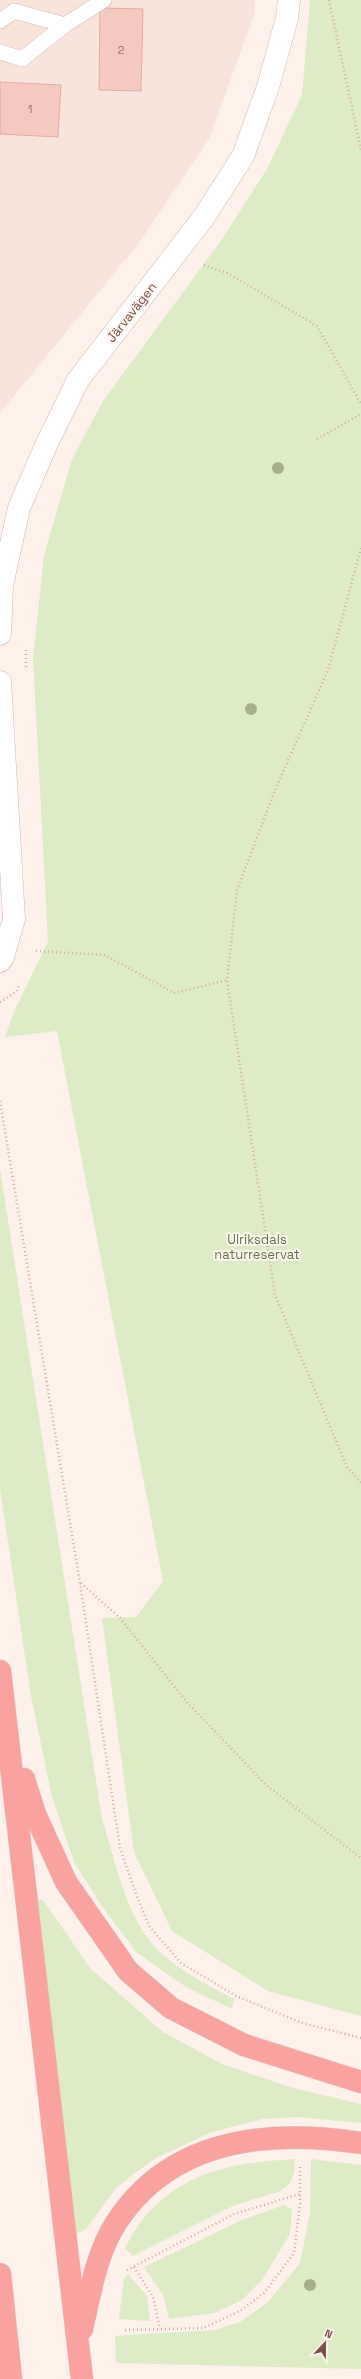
<svg xmlns="http://www.w3.org/2000/svg" width="361" height="2379" font-family="'Space Grotesk',sans-serif">
  <style>
    .residential { fill: #f8e4da }
    .green { fill: #deecc6 }
    .building { fill: #f4c9c0; stroke: #e8ab9f }
    .lines { fill: none; stroke-linecap: round; stroke-linejoin: round }
    .service-casing { stroke: #d3b8b0; stroke-width: 16 }
    .minor-casing { stroke: #d3b8b0; stroke-width: 23 }
    .motorway-casing { stroke: #dacecd; stroke-width: 23 }
    .path { stroke: #daaba2; stroke-width: 2.5; stroke-dasharray: 1 3; stroke-linecap: butt }
    .service { stroke: #fff; stroke-width: 15 }
    .minor { stroke: #fff; stroke-width: 22 }
    .motorway { stroke: #f9a29e; stroke-width: 22 }
    .tree { fill: #a6b08c }
    .labels { text-anchor: middle; stroke-width: 4; stroke-linejoin: round; paint-order: stroke }
    .number-label { font-size: 11px; fill: #986f68 }
    .street-label { font-size: 13px; fill: #7a514b; stroke: #fff6f1 }
    .park-label { font-size: 13px; fill: #5e7a3f; stroke: #fff6f1 }
  </style>
  <rect width="100%" height="100%" fill="#fdf1e9"/>
  <path class="residential" d="M0,0H255L254,15L209,139L138,244L0,413Z"/>
  <g class="green">
    <path d="M310,0H361V2016L268,1991L172,1931L134,1852L102,1618L136,1617L163,1581L57,1031L5,1037L14,1012L48,941L33,658L44,555L72,459L103,401L220,242L267,169L302,95Z"/>
    <path d="M0,1169L102,1819C116,1862 126,1920 160,1952C181,1972 208,1985 234,1999L232,2009L186,1987L136,1952L101,1905L74,1862L52,1797L31,1696L0,1489Z"/>
    <path d="M36,1899L43,1900L91,1969L163,2032L222,2064L293,2088L361,2104V2123L298,2117L263,2119L212,2132L154,2159L117,2187L86,2229L76,2234Z"/>
    <path d="M295,2159L294,2173L290,2183L281,2191L235,2205L133,2256L125,2248C131,2237 138,2224 146,2215C189,2168 236,2163 295,2159Z"/>
    <path d="M311,2159L361,2165V2369L116,2363L115,2336L215,2330L240,2322L268,2302L300,2263L310,2213Z"/>
    <path d="M284,2205L292,2209L290,2234L262,2280L242,2300L214,2313L169,2319L163,2295L144,2267L242,2220Z"/>
    <path d="M128,2274L147,2296L150,2321L119,2319L124,2278Z"/>
  </g>
  <g class="building">
    <path d="M100,8L143,9L141,91L99,90Z"/>
    <path d="M0,82L61,85L58,137L0,134Z"/>
  </g>
  <g class="lines">
    <defs>
      <g id="service">
        <path d="M0,21L14,11L65,25"/>
        <path d="M0,52L22,59L65,25L104,0"/>
      </g>
      <g id="minor">
        <path d="M0,634L2,585L19,508L47,443L78,380L204,217L243,156L268,87L287,18L289,0"/>
        <path d="M0,682L14,919L3,957L0,961"/>
      </g>
      <g id="motorway">
        <path d="M0,1671L82,2379"/>
        <path d="M24,1779L35,1814L66,1882L128,1971L171,2008L244,2045L361,2082"/>
        <path d="M0,2274L11,2379"/>
        <path d="M82,2329C90,2294 96,2254 116,2223C171,2138 269,2129 361,2143"/>
      </g>
    </defs>
    <use href="#service" class="service-casing"/>
    <use href="#minor" class="minor-casing"/>
    <use href="#motorway" class="motorway-casing"/>
    <g class="path">
      <path d="M329,0L361,150"/>
      <path d="M204,265L227,273L317,326L361,404"/>
      <path d="M317,439L361,414"/>
      <path d="M361,548L328,670L276,788L237,890L227,980L275,1295L347,1467L361,1483"/>
      <path d="M26,650V667"/>
      <path d="M36,951L105,955L174,993L227,980"/>
      <path d="M0,1002L16,992L19,986"/>
      <path d="M0,1101L80,1583L120,1848L136,1894L149,1926L181,1963L236,1996L302,2023L361,2038"/>
      <path d="M81,1583L120,1618L185,1700L266,1785L361,1858"/>
      <path d="M134,2267L153,2297L160,2329"/>
      <path d="M127,2270L234,2214L300,2194"/>
      <path d="M125,2330L203,2328L240,2311L264,2293L294,2253L300,2204V2167"/>
    </g>
    <use href="#service" class="service"/>
    <use href="#minor" class="minor"/>
    <use href="#motorway" class="motorway"/>
  </g>
  <g class="tree">
    <circle cx="278" cy="468" r="6"/>
    <circle cx="251" cy="709" r="6"/>
    <circle cx="310" cy="2285" r="6"/>
  </g>
  <g class="labels">
    <g class="number-label">
      <text x="121" y="54">2</text>
      <text x="30" y="113">1</text>
    </g>
    <g class="street-label">
      <text transform="translate(131 312) rotate(-52)" y="5">Järvavägen</text>
    </g>
    <g class="park-label">
      <text x="257" y="1244">Ulriksdals<tspan x="257" dy="15">naturreservat</tspan></text>
    </g>
  </g>
  <g transform="translate(325 2343) rotate(22)" stroke="#fff6f1" stroke-width="3" paint-order="stroke">
  <path d="M0-3L7 15L0 10L-7 15Z" fill="#7a514b"/>
  <text y="-6" font-size="11" font-weight="bold" text-anchor="middle" fill="#7a514b">N</text>
  </g>
</svg>
